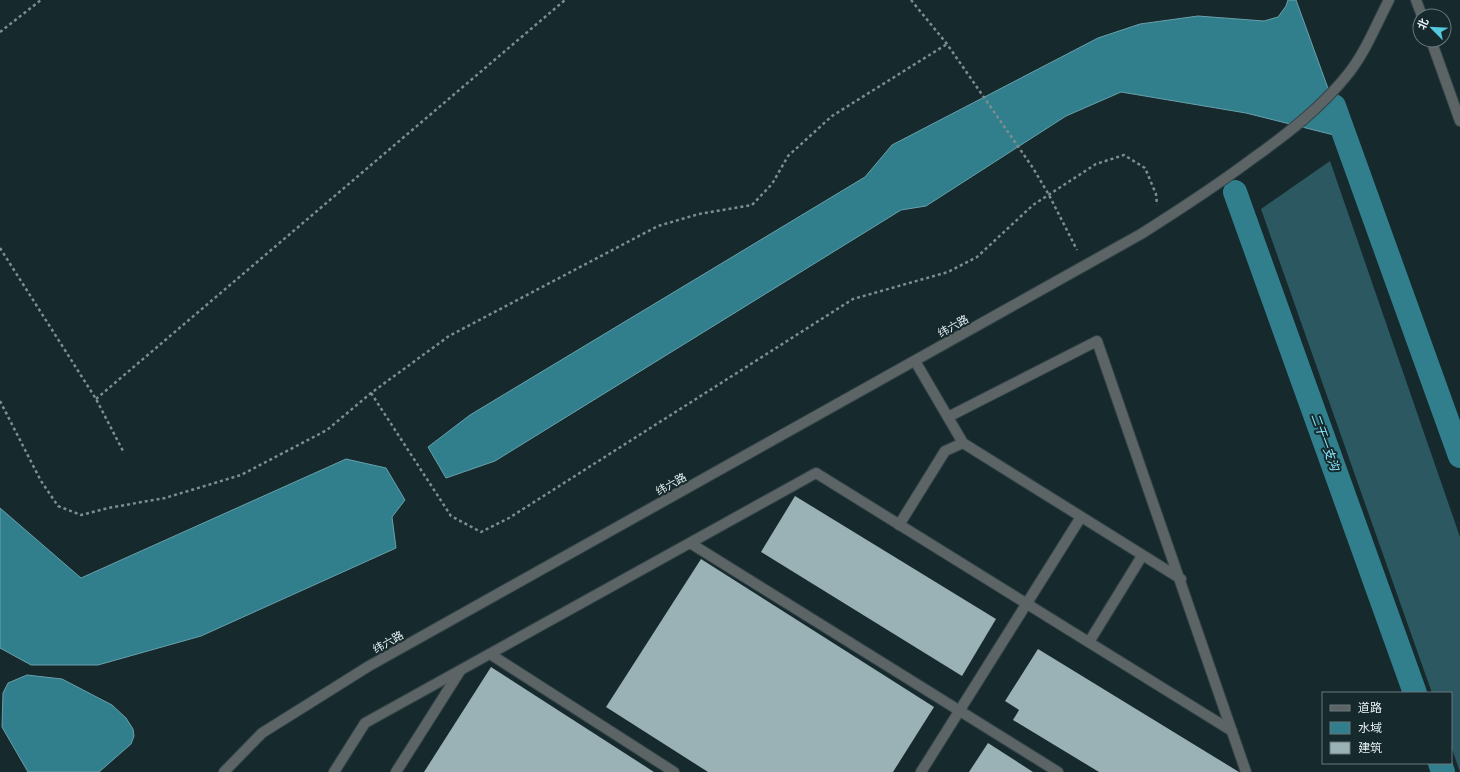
<svg xmlns="http://www.w3.org/2000/svg" width="1460" height="772" font-family="'Open Sans','Noto Sans SC',sans-serif">
  <style>
    .forest { fill: #2c5961 }
    .water { fill: #317f8c; stroke: #67a1ab }
    .lines { fill: none; stroke-linecap: round; stroke-linejoin: round }
    .canal { stroke: #317f8c; stroke-width: 24 }
    .building { fill: #9ab1b5 }
    .service-casing { stroke: #334549; stroke-width: 12 }
    .minor-casing { stroke: #334549; stroke-width: 12 }
    .tertiary-casing { stroke: #334549; stroke-width: 12 }
    .path { stroke: #7e8d90; stroke-width: 2.5; stroke-dasharray: 3 3; stroke-linecap: butt }
    .service { stroke: #5c6466; stroke-width: 10 }
    .minor { stroke: #5c6466; stroke-width: 10 }
    .tertiary { stroke: #5c6466; stroke-width: 10 }
    .labels { text-anchor: middle; stroke-width: 4; stroke-linejoin: round; paint-order: stroke }
    .street-label { font-size: 11px; fill: #e6f1f4; stroke: #16292d }
    .water-label { font-size: 12px; font-style: italic; fill: #89eafd; stroke: #16292d }
  </style>
  <rect width="100%" height="100%" fill="#16292d"/>
  <path class="forest" d="M1330,161L1460,537V772L1451,746V693H1432L1261,209Z"/>
  <g class="water">
    <path d="M1288,0H1296L1346,138L1246,113L1121,92L1066,116L926,206L901,210L495,461L446,478L428,447L470,415L865,177L892,145L1098,38L1140,24L1198,16L1264,21L1278,17L1286,6Z"/>
    <path d="M346,459L386,468L405,500L392,517L396,548L201,636L98,665H31L0,648V508L81,578Z"/>
    <path d="M27,675L62,679L112,705L126,718L133,729L134,736L131,744L99,772H28L2,727L3,693L8,683Z"/>
  </g>
  <g class="lines">
    <g class="canal">
      <path d="M1334,106L1460,456"/>
      <path d="M1235,192L1415,693"/>
      <path d="M1440,763L1443,772"/>
    </g>
  </g>
  <g class="building">
    <path d="M795,496L996,619L962,676L761,552Z"/>
    <path d="M701,559L934,707L893,772H708L606,707Z"/>
    <path d="M1038,649L1239,772H1099L1013,720L1019,710L1005,701Z"/>
    <path d="M491,667L654,772H424Z"/>
    <path d="M988,743L1033,772H969Z"/>
  </g>
  <g class="lines">
    <defs>
      <g id="service">
        <path d="M915,361L963,443L1181,579"/>
        <path d="M948,417L1097,341L1246,772"/>
        <path d="M899,525L945,451L963,443"/>
        <path d="M690,543L1058,772"/>
        <path d="M1089,642L1142,556"/>
        <path d="M490,654L674,772"/>
        <path d="M334,772L365,723L816,473L1232,731"/>
        <path d="M396,772L460,671"/>
        <path d="M921,772L1081,517"/>
      </g>
      <path id="minor" d="M224,772L262,733L369,666L1141,234C1179,210 1216,186 1252,159C1287,134 1321,108 1348,74C1365,53 1376,25 1389,0"/>
      <g id="tertiary">
        <path d="M1416,0L1422,16"/>
        <path d="M1431,40L1460,121"/>
      </g>
    </defs>
    <use href="#service" class="service-casing"/>
    <use href="#minor" class="minor-casing"/>
    <use href="#tertiary" class="tertiary-casing"/>
    <g class="path">
      <path d="M911,0L947,44L1033,168L1049,195L1077,250"/>
      <path d="M0,32L41,0"/>
      <path d="M0,248L96,399L123,451"/>
      <path d="M371,393L451,516L481,532L509,518L853,299L948,272L977,257L1033,205L1096,164L1124,155L1145,168L1156,194L1157,205"/>
      <path d="M96,399L565,0"/>
      <path d="M0,401L41,481L58,506L81,515L108,508L165,498L241,475L327,430L371,393L449,336L658,226L699,214L752,205L772,184L788,156L832,116L947,44"/>
    </g>
    <use href="#service" class="service"/>
    <use href="#minor" class="minor"/>
    <use href="#tertiary" class="tertiary"/>
  </g>
  <g class="labels">
    <g class="street-label">
      <text transform="translate(953 326) rotate(-29)" y="4">纬六路</text>
      <text transform="translate(671 484) rotate(-29)" y="4">纬六路</text>
      <text transform="translate(388 642) rotate(-29)" y="4">纬六路</text>
    </g>
    <g class="water-label">
      <text transform="translate(1325 442) rotate(70)" y="4">二干一支沟</text>
    </g>
  </g>
  <rect x="1322" y="692" width="130" height="72" fill="#16292d" stroke="#69797d"/>
  <rect x="1330" y="705" width="20" height="6" fill="#5c6466" stroke="#69797d"/>
  <text x="1358" y="712" font-size="12" fill="#e6f1f4">道路</text>
  <rect x="1330" y="722" width="20" height="12" fill="#317f8c" stroke="#69797d"/>
  <text x="1358" y="732" font-size="12" fill="#e6f1f4">水域</text>
  <rect x="1330" y="742" width="20" height="12" fill="#9ab1b5" stroke="#69797d"/>
  <text x="1358" y="752" font-size="12" fill="#e6f1f4">建筑</text>
  <g transform="translate(1432 28) rotate(294)"><circle r="19" fill="#16292d" stroke="#69797d"/>
  <path d="M0-3L7 15L0 10L-7 15Z" fill="#55cadf"/>
  <text y="-6" font-size="11" font-weight="bold" text-anchor="middle" fill="#e6f1f4">北</text>
  </g>
</svg>
